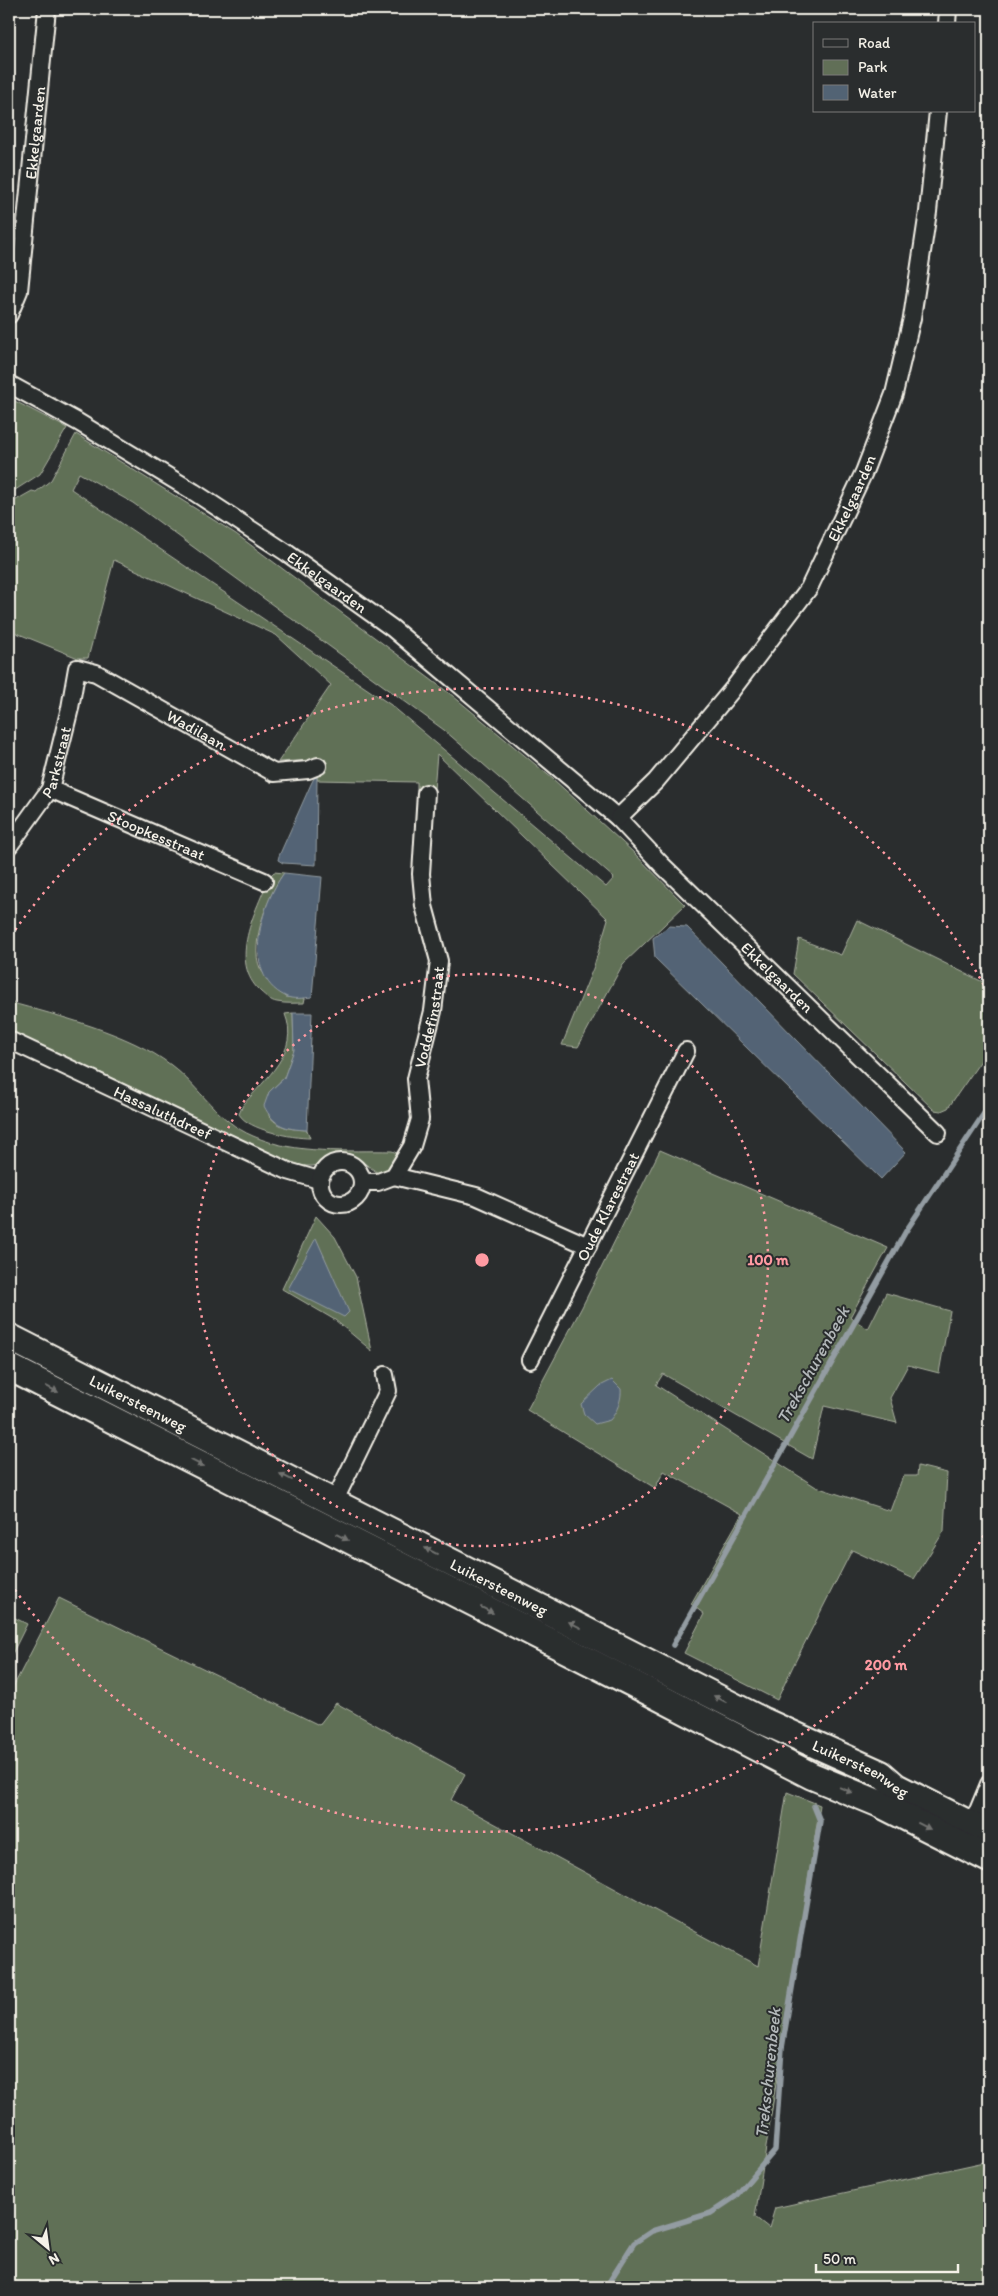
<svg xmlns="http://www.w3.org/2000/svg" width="998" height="2296" font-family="Itim,sans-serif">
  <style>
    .green { fill: #616f57; stroke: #aab0a0; fill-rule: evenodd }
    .water { fill: #526374; stroke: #939ca2 }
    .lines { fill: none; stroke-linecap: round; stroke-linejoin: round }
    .stream { stroke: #939ca2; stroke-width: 5.5 }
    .street-casing { stroke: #f4f1e8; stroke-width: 20 }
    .primary-casing { stroke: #f4f1e8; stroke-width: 30 }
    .street { stroke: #2a2d2e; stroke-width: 16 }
    .primary { stroke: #2a2d2e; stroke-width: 26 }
    .oneway { fill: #71726f }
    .ring { fill: none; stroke: #ff9aa2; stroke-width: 2.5; stroke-dasharray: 2.5 5 }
    .labels { text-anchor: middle; stroke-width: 4; stroke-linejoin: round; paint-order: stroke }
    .street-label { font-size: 16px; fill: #f4f1e8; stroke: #2a2d2e }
    .water-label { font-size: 18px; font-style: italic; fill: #b3b8ba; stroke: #2a2d2e }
    .centre { fill: #ff9aa2; stroke: #2a2d2e; stroke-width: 2.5 }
    .ring-label { font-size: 15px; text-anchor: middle; font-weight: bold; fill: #ff9aa2; stroke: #2a2d2e; stroke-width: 4; stroke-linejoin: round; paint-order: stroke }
  </style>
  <rect width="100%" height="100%" fill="#2a2d2e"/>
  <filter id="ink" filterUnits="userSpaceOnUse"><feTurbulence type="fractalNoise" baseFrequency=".02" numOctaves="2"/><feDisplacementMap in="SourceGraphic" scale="10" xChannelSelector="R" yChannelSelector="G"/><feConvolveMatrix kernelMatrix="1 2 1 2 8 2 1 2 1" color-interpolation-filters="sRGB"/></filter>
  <g filter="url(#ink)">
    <g class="green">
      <path d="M9,398L67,428L40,474L9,494Z"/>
      <path d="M76,434L236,534L453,696L553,779L633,852L685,905L623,964L578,1047L562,1045L594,966L608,919L437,754L434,790L417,791V782L317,780V777L314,778L312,760L278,762L331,685L276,635L114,560L88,658H78L9,630V504L32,491L36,492L51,480ZM79,473L133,503L444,730L614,878L606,887L391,705L71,489Z"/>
      <path d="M274,872L284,873C269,892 249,944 260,968C265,978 279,988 286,997L305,998L304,1003C296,1003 286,1004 277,1002C270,1001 266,996 261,992C227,961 256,911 270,876Z"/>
      <path d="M857,920L989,985V1049L948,1108L941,1111L934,1110L793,974L799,939L841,955Z"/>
      <path d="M9,1002C59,1016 129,1033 171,1065C201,1088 217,1121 253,1136C296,1155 347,1150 392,1151L399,1154L394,1165L381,1175L354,1156L346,1154L313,1166H303L267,1154L9,1031Z"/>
      <path d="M293,1013L294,1050L284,1078L269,1092V1116C280,1129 292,1129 307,1130L310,1138C292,1138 248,1130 239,1114L243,1105C266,1078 300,1052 285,1014Z"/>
      <path d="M660,1150L888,1248L850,1317L868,1329L886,1293L950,1311L939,1373L908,1365L890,1398L897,1423L824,1406L812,1459L663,1374L656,1385L816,1487L890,1511L903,1476H917L918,1466L947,1473L944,1531L914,1579L852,1550L793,1666L777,1700L684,1653L704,1614L691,1604L742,1514L664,1471L655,1488L527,1410L582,1307Z"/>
      <path d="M316,1216L335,1237L356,1277L372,1351L335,1320L282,1289Z"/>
      <path d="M59,1598L319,1725L336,1703L465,1774L451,1800L758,1966L787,1792L820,1805L755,2217L769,2228L775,2208L989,2161V2287H9V1695Z"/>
      <path d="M9,1615L27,1624L9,1660Z"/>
    </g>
    <g class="water">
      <path d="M317,777L316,865L283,863L278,860L279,856L311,784L314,778Z"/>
      <path d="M284,873L322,877L312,997C304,998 292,1000 285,996C240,974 261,904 284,873Z"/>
      <path d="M669,926L687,927L906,1152L881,1179L655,958L653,938Z"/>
      <path d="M293,1013H312L307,1130C285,1129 274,1126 264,1106L269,1092L284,1078L294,1050Z"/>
      <path d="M316,1238L349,1312L344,1317L288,1289Z"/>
      <path d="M612,1380L621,1389C622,1399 617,1412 610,1420L595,1424L584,1414L581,1404L600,1386Z"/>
    </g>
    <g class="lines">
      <g class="stream">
        <path d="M673,1645L906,1231L989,1106"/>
        <path d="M606,2287L634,2243L652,2231L711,2213L735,2197L775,2150L782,2048L820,1821L814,1806"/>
      </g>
      <defs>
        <g id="street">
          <path d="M947,24L948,9"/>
          <path id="s1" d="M9,315L19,291L47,9"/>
          <path id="s2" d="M9,384L78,422L194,492L287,553L392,628L618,818L662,865L938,1133"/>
          <path id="s3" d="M50,789L264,881"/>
          <path id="s4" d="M618,818L656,781L732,690L809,588L864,472L894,394L912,318L928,212L938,111"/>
          <path id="s5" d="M9,846L50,789L70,708L77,668L96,673L274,773L308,770L318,766"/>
          <path id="s6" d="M9,1040L288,1171L319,1180"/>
          <circle cx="341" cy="1183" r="21"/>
          <path d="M394,1176L476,1196L588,1246"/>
          <path id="s7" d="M362,1182H378L394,1176L412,1146L420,1119L416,1079L433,1011L439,961L424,906L421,874L426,793"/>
          <path id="s8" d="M530,1360L686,1051"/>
          <path d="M334,1502L388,1391L385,1375"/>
          <path d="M972,1825L989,1784"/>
        </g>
        <g id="primary">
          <path id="s9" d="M9,1337L763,1721L881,1774L896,1787L989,1834"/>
          <path d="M9,1367L632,1683L812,1776L880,1804L989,1859"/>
        </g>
      </defs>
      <use href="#street" class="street-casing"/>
      <use href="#primary" class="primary-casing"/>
      <use href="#street" class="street"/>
      <use href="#primary" class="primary"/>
    </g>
    <defs><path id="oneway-solid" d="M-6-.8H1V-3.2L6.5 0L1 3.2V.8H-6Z" transform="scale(1.25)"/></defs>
    <g class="oneway">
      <use href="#oneway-solid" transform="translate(52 1389) rotate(27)"/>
      <use href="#oneway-solid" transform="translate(197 1463) rotate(27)"/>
      <use href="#oneway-solid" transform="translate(286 1477) rotate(-153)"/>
      <use href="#oneway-solid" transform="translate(342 1537) rotate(27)"/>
      <use href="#oneway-solid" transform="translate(431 1551) rotate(-153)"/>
      <use href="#oneway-solid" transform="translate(487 1610) rotate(27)"/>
      <use href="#oneway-solid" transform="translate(575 1625) rotate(-153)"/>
      <use href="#oneway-solid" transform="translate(720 1699) rotate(-153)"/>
      <use href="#oneway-solid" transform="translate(846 1790) rotate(22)"/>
      <use href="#oneway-solid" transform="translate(924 1826) rotate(27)"/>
    </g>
  </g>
  <g class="ring">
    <circle cx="482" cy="1260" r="286"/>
    <path d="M987 1529A572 572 0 0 1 11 1584M11 936A572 572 0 0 1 987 991"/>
  </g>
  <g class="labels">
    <g class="street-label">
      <text dy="6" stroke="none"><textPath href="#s1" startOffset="185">Ekkelgaarden</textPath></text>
      <text dy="6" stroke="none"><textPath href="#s4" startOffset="399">Ekkelgaarden</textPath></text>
      <text dy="6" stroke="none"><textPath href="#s2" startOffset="375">Ekkelgaarden</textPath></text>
      <text dy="6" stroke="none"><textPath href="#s5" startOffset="329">Wadilaan</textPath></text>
      <text dy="6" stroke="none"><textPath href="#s5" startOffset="98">Parkstraat</textPath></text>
      <text dy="6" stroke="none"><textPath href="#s3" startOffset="116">Stoopkesstraat</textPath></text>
      <text dy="6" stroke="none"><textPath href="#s2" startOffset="975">Ekkelgaarden</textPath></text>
      <text dy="6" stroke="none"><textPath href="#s7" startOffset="200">Voddefinstraat</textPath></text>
      <text dy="6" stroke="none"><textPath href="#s6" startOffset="170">Hassaluthdreef</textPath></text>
      <text dy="6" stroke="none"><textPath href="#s8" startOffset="172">Oude Klarestraat</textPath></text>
      <text dy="6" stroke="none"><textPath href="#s9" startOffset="145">Luikersteenweg</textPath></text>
      <text dy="6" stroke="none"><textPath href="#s9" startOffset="550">Luikersteenweg</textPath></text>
      <text dy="6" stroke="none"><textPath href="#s9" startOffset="955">Luikersteenweg</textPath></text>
    </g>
    <g class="water-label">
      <text transform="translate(813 1365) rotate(-61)" y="6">Trekschurenbeek</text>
      <text transform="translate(768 2073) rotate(-84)" y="6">Trekschurenbeek</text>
    </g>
  </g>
  <circle cx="482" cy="1260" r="8" class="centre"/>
  <g class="ring-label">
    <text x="768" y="1265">100 m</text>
    <text x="886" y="1670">200 m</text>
  </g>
  <rect width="998" height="2296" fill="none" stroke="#2a2d2e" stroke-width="30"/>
  <rect x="15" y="15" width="968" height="2266" fill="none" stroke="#f4f1e8" stroke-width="2" filter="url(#ink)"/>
  <rect x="813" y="22" width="162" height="90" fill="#2a2d2e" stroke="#7b7b78"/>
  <rect x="823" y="39" width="25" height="8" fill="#2a2d2e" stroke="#7b7b78"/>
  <text x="858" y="48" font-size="15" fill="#f4f1e8">Road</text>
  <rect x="823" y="60" width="25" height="15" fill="#616f57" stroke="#7b7b78"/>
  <text x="858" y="72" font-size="15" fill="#f4f1e8">Park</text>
  <rect x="823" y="85" width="25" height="15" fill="#526374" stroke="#7b7b78"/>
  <text x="858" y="98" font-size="15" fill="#f4f1e8">Water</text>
  <g transform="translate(48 2248) rotate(151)" stroke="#2a2d2e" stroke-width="4" paint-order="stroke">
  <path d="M0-4L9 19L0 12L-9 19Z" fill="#f4f1e8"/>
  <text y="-8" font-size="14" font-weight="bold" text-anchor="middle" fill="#f4f1e8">N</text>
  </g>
  <path d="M816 2264v8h142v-8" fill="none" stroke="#f4f1e8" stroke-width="2.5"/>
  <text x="823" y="2264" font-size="15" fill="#f4f1e8" stroke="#2a2d2e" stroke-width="4" paint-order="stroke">50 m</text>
</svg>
